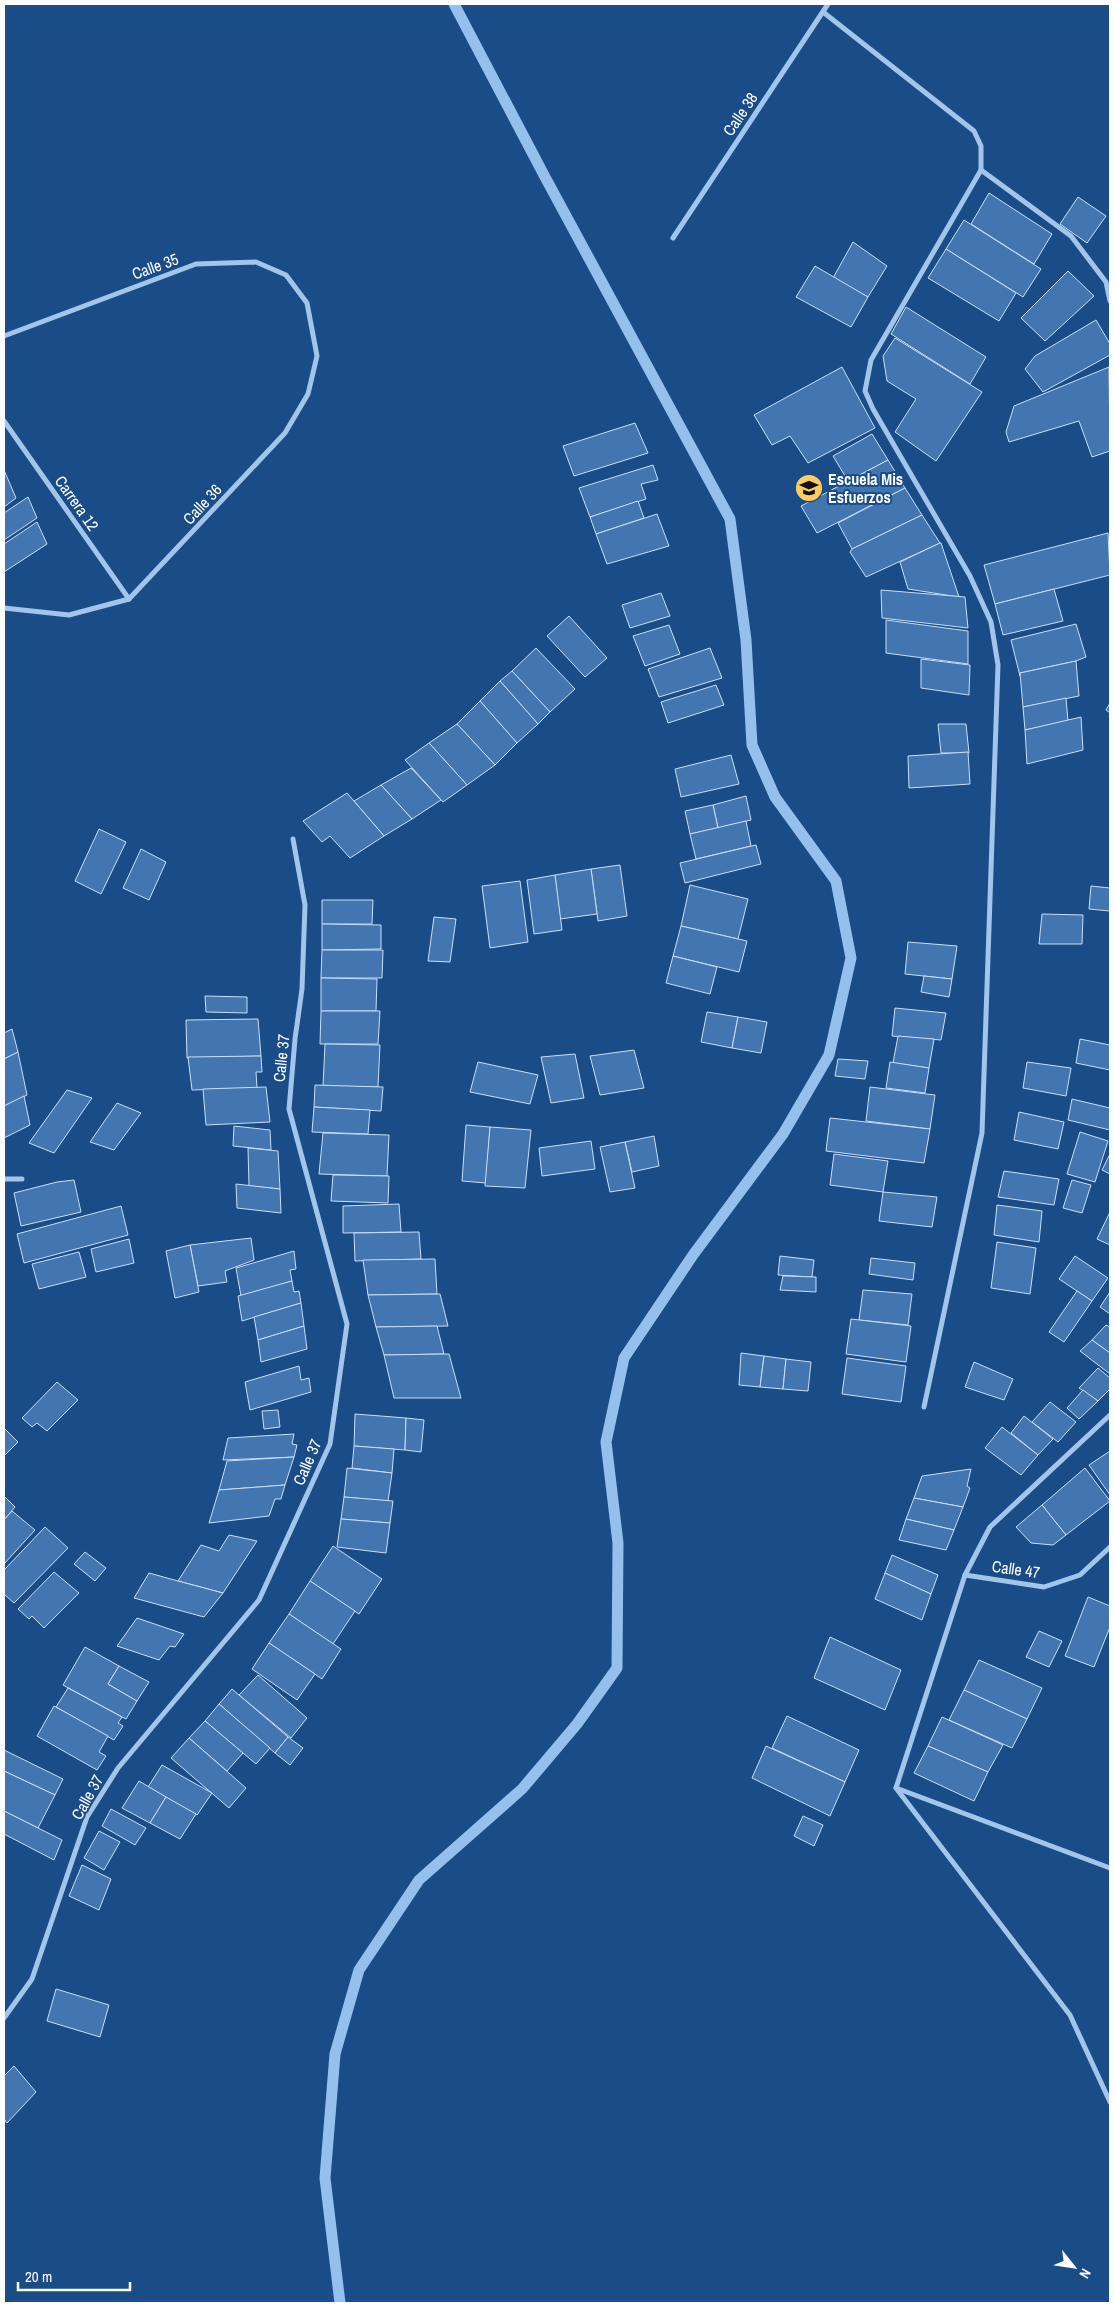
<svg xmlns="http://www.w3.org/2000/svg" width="1114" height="2307" font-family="'Archivo Narrow',sans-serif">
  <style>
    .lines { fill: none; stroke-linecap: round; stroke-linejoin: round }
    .stream { stroke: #95c0ee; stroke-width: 11 }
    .building { fill: #4376b0; stroke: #c7dff9 }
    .minor { stroke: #a2c5ec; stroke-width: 5 }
    .labels { text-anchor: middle; stroke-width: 4; stroke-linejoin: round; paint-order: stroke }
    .street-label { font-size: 16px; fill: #fff; stroke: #1a4c87 }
    .poi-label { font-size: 16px; font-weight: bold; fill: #fff; stroke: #1a4c87; text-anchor: start }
  </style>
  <rect width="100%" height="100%" fill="#1a4c87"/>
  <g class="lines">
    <path class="stream" d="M340,2303L325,2178L335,2054L359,1970L419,1880L522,1789L577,1724L617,1668L618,1543L606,1442L624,1358L693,1255L783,1134L829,1055L851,958L836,881L775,797L752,745L746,640L730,519L545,177L454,4"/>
  </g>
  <g class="building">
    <path d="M989,193L1052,234L1034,264L971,224Z"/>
    <path d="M1078,197L1106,216L1087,243L1060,224Z"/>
    <path d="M964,220L1041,269L1023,297L946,249Z"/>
    <path d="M853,242L887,266L868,297L833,278Z"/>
    <path d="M946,249L1016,293L999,321L928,278Z"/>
    <path d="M815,266L868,297L851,327L796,297Z"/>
    <path d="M1068,271L1094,296L1045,341L1021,318Z"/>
    <path d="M906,307L986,357L970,384L891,334Z"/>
    <path d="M1096,320L1110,344V355L1043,392L1025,369L1035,356Z"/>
    <path d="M895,338L982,392L936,461L895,432L916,399L887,381L883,356Z"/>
    <path d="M842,367L875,428L808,463L790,436L772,445L754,415Z"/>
    <path d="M1109,367L1110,451L1092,457L1079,421L1009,442L1006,432L1014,406Z"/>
    <path d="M635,423L648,453L574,476L563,446Z"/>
    <path d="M872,434L888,460L848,481L833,456Z"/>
    <path d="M888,460L905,488L817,533L801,506Z"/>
    <path d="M653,465L658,480L641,484L646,499L590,517L579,488Z"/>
    <path d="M4,470L16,498L4,507Z"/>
    <path d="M905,488L922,515L852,549L838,523Z"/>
    <path d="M28,497L37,518L4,540V513Z"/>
    <path d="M638,501L644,518L596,534L590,517Z"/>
    <path d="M657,514L669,546L607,564L596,534Z"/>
    <path d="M922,515L940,543L866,577L850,552L852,549Z"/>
    <path d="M37,522L47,544L4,572V544Z"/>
    <path d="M1108,533L1110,575L995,604L984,565Z"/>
    <path d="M940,543H941L959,597L908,589L900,562Z"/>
    <path d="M1054,589L1063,621L1003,635L995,604Z"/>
    <path d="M881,590L965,597L968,628L882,618Z"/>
    <path d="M661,593L670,616L630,628L622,605Z"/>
    <path d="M569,616L607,658L585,677L547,636Z"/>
    <path d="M886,620L968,631V664L886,653Z"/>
    <path d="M1076,624L1086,657L1076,661L1020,673V676L1011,640Z"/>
    <path d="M669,625L680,654L645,666L633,636Z"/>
    <path d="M536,648L575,689L550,712L512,671Z"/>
    <path d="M710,648L722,678L659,697L648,669Z"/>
    <path d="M921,659L970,665L969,695L921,688Z"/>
    <path d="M1076,661L1079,696L1023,707L1020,673Z"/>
    <path d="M512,671L550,712L538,724L500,681Z"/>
    <path d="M500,681L538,724L517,743L480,701Z"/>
    <path d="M716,685L724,705L668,723L661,702Z"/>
    <path d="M1066,698L1068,721L1025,730L1023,707Z"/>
    <path d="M480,701L517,743L495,765L457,724Z"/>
    <path d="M1110,703V713L1106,710Z"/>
    <path d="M1081,717L1083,750L1027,764L1025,730Z"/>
    <path d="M457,724L495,765L467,785L429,743Z"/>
    <path d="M938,724H966L969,753H941Z"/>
    <path d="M429,743L467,785L443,802L405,760Z"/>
    <path d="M968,752L970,784L909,788L908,756Z"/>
    <path d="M731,755L739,784L681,797L675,769Z"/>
    <path d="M411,768L441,800L412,819L381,785Z"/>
    <path d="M381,785L412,819L384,836L354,801Z"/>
    <path d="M347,793L384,836L350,858L330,836L322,842L303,821Z"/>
    <path d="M746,796L751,820L718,828L713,805Z"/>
    <path d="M713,805L718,828L690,834L685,811Z"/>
    <path d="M746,821L751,846L696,859L690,834Z"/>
    <path d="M99,829L126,842L101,894L75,881Z"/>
    <path d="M756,845L761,864L685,883L680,863Z"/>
    <path d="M141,849L166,862L149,900L123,888Z"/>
    <path d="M620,865L627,916L598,921L591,869Z"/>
    <path d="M591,869L597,914L560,919L555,875Z"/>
    <path d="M555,875L562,930L534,934L527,880Z"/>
    <path d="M520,881L528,942L490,948L482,886Z"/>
    <path d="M690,885L748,899L738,939L681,926Z"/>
    <path d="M1091,886L1110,888V911L1089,909Z"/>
    <path d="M322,900H373L372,924H322Z"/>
    <path d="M1042,914L1083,915L1082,944H1039Z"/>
    <path d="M434,917L456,919L450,962L428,961Z"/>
    <path d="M322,924L381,925V949L322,950Z"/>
    <path d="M681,926L747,941L739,972L673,956Z"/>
    <path d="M908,942L957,946L952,979L905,974Z"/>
    <path d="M322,950H383L382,978H321Z"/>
    <path d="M673,956L717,967L710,994L666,983Z"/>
    <path d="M924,976L952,979L949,997L921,992Z"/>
    <path d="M321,978L377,979L376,1011H321Z"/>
    <path d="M205,996L247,997V1013L206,1012Z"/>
    <path d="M895,1008L946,1013L941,1040L892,1036Z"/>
    <path d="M321,1011H380L378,1044H320Z"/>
    <path d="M707,1012L738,1017L732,1048L701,1042Z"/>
    <path d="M738,1017L767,1022L761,1053L732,1048Z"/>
    <path d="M258,1019L261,1056L187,1058L186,1020Z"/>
    <path d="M12,1029L18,1052L4,1059V1033Z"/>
    <path d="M898,1036L934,1039L929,1068L893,1063Z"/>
    <path d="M1080,1039L1110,1045V1070L1076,1063Z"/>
    <path d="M325,1044L380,1045L378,1087L323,1086Z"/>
    <path d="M634,1050L644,1088L600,1095L590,1056Z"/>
    <path d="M18,1052L27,1095L4,1106V1059Z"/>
    <path d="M575,1054L584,1098L551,1103L541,1057Z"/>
    <path d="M261,1056L262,1072H256L257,1088L192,1090L188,1057Z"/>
    <path d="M838,1059L868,1061L865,1079L835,1076Z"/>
    <path d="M478,1062L538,1075L530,1104L470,1092Z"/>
    <path d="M890,1062L929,1068L925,1093L886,1088Z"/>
    <path d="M1027,1062L1071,1068L1066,1096L1023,1088Z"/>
    <path d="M315,1085L383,1087L381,1111L314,1107Z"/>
    <path d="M266,1087L270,1122L206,1125L203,1089Z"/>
    <path d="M870,1087L935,1095L930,1129L866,1121Z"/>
    <path d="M67,1090L92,1098L54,1153L29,1143Z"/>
    <path d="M24,1096L30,1125L4,1138V1106Z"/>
    <path d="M1072,1099L1110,1108V1130L1068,1120Z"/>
    <path d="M117,1103L141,1113L114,1150L90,1142Z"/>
    <path d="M314,1107L370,1110L368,1134L312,1132Z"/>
    <path d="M1019,1112L1064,1122L1058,1149L1014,1140Z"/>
    <path d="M830,1118L930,1129L924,1163L826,1151Z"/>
    <path d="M466,1125L490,1127L486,1183L462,1181Z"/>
    <path d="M234,1126L270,1130L271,1150L233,1146Z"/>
    <path d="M490,1127L531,1130L525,1188L485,1186Z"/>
    <path d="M1080,1132L1108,1141L1095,1182L1067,1174Z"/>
    <path d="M323,1133L389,1135L387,1176L319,1174Z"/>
    <path d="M654,1136L659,1166L632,1172L625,1142Z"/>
    <path d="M591,1141L595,1169L542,1176L539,1148Z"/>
    <path d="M625,1142L635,1188L610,1192L600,1147Z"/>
    <path d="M248,1148L278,1151L280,1189L249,1186Z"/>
    <path d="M834,1154L888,1161L883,1192L830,1185Z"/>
    <path d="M1110,1154V1174L1102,1170Z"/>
    <path d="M1004,1171L1059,1179L1054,1205L998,1197Z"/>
    <path d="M333,1175L389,1176L388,1203L331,1201Z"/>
    <path d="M74,1180L81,1212L21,1226L14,1193L57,1182Z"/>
    <path d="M1072,1180L1091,1185L1082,1213L1063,1208Z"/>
    <path d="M236,1184L280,1189L281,1213L237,1208Z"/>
    <path d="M883,1192L937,1197L932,1227L879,1221Z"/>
    <path d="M399,1204L401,1232L343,1233V1206Z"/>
    <path d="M997,1205L1042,1211L1039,1242L994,1235Z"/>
    <path d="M121,1206L128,1235L24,1263L17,1234Z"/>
    <path d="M1110,1212V1245L1097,1239Z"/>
    <path d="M419,1232L421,1259L355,1261L354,1233Z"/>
    <path d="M251,1238L254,1260L225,1271L227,1282L198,1286L190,1245Z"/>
    <path d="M129,1239L134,1263L96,1272L91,1249Z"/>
    <path d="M997,1242L1036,1248L1030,1294L991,1288Z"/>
    <path d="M190,1245L199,1292L175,1298L166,1251Z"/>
    <path d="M294,1251L296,1269L290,1270L292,1281L241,1296L236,1268Z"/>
    <path d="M79,1252L86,1277L39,1289L32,1264Z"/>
    <path d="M780,1256L814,1260L812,1277L778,1275Z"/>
    <path d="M1075,1256L1108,1278L1092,1301L1059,1279Z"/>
    <path d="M871,1258L915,1263L913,1280L869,1274Z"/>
    <path d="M435,1259L437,1294L368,1295L363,1260Z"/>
    <path d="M783,1276L816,1277V1292L780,1290Z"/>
    <path d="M292,1281L294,1292L299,1291L301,1303L242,1321L238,1296Z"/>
    <path d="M863,1290L912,1294L908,1325L859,1320Z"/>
    <path d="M1077,1291L1092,1301L1064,1342L1049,1332Z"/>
    <path d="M1110,1292V1314L1100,1307Z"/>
    <path d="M440,1294L448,1326L376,1327L368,1295Z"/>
    <path d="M301,1303L304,1326L258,1340L254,1317Z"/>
    <path d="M851,1319L911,1326L906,1362L846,1354Z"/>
    <path d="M1106,1325L1110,1327V1353L1092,1340Z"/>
    <path d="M304,1326L307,1349L261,1362L258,1340Z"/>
    <path d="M437,1326L444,1354L384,1355L376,1327Z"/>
    <path d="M1092,1340L1110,1353V1374L1080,1351Z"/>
    <path d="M741,1353L764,1356L760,1387L739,1385Z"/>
    <path d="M444,1354H449L461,1398H394L384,1355Z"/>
    <path d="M764,1356L786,1359L783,1389L760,1387Z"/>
    <path d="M847,1358L906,1366L901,1402L842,1394Z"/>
    <path d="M786,1359L811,1362L808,1391L783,1389Z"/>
    <path d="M974,1362L1013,1379L1004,1400L965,1387Z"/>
    <path d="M299,1366L301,1380L309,1378L311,1392L250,1410L245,1382Z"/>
    <path d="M1098,1368L1110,1378V1389L1098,1401L1079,1388Z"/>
    <path d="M57,1382L78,1400L47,1431L37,1423L32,1427L22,1418Z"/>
    <path d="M1083,1390L1098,1401L1079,1419L1067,1408Z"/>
    <path d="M1050,1402L1076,1422L1058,1442L1032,1422Z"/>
    <path d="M278,1410L280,1427L264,1429L262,1411Z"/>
    <path d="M355,1414L406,1418L405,1450L354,1446Z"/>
    <path d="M1024,1416L1053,1439L1038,1455L1011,1433Z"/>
    <path d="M406,1418L424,1420L421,1452L405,1450Z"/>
    <path d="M1002,1427L1038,1455L1021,1475L985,1448Z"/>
    <path d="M4,1428L18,1442L4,1456Z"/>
    <path d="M294,1434L292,1444L297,1445L294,1457L223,1460L228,1438Z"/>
    <path d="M354,1446L394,1449L392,1473L352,1468Z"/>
    <path d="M1110,1451V1495L1089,1465Z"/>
    <path d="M294,1457L285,1485L219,1490L227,1461Z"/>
    <path d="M347,1468L392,1473L388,1501L344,1497Z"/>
    <path d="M1085,1468L1110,1501L1066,1535L1042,1505Z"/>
    <path d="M971,1469L967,1486L970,1488L963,1507L914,1498L922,1476Z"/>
    <path d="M285,1485L281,1499H275L269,1516L209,1523L219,1490Z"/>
    <path d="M4,1496L15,1507L4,1520Z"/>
    <path d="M344,1497L393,1501L390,1523L341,1519Z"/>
    <path d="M914,1498L963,1507L954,1530L906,1519Z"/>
    <path d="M1042,1505L1066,1535L1053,1545L1031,1543L1016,1527Z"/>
    <path d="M12,1511L35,1530L4,1564V1520Z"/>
    <path d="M341,1519L390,1523L386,1553L337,1547Z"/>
    <path d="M906,1519L954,1530L946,1550L899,1540Z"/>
    <path d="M45,1527L68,1548L14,1603L4,1594V1570Z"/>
    <path d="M229,1535L257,1541L223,1593L178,1581L201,1545L219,1551Z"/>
    <path d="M333,1546L382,1579L359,1614L310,1581Z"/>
    <path d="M85,1552L106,1568L95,1581L74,1564Z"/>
    <path d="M892,1555L938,1575L931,1594L885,1573Z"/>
    <path d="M54,1572L79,1593L44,1628L32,1616L29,1619L18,1609Z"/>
    <path d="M149,1573L178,1581L223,1593L204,1617L134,1598Z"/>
    <path d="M885,1573L931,1594L922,1620L875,1599Z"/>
    <path d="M310,1581L355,1611L333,1644L289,1614Z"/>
    <path d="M1088,1597L1110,1606V1627L1094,1667L1065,1656Z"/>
    <path d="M289,1614L341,1649L322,1679L269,1643Z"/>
    <path d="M137,1618L184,1634L175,1647L170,1646L159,1660L117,1646Z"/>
    <path d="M1039,1631L1062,1641L1049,1667L1026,1657Z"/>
    <path d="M830,1637L901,1670L885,1710L814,1678Z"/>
    <path d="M269,1643L315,1674L297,1700L252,1669Z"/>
    <path d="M85,1647L119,1666L108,1684L137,1701L126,1719L63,1685Z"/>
    <path d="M979,1660L1042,1688L1027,1719L964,1690Z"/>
    <path d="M119,1666L149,1682L137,1701L108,1684Z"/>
    <path d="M258,1675L307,1718L291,1738L239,1695Z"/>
    <path d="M68,1688L122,1717L118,1723L123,1726L114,1740L56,1707Z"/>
    <path d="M232,1689L288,1737L275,1753L219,1704Z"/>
    <path d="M964,1690L1027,1719L1012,1748L949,1720Z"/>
    <path d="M219,1704L270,1748L256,1764L205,1721Z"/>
    <path d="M54,1706L108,1736L99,1752L106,1756L97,1770L37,1736Z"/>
    <path d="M787,1716L859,1750L845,1782L772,1748Z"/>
    <path d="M942,1717L1003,1745L988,1772L928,1746Z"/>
    <path d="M205,1721L243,1753L227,1771L189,1738Z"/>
    <path d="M288,1737L303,1748L290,1765L275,1753Z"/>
    <path d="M189,1738L246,1788L229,1808L171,1758Z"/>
    <path d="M766,1746L845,1782L830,1816L752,1778Z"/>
    <path d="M928,1746L988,1772L974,1801L914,1773Z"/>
    <path d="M4,1750L63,1779L55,1795L4,1771Z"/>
    <path d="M162,1765L212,1793L197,1815L148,1787Z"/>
    <path d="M4,1771L55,1795L38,1828L4,1811Z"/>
    <path d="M139,1781L166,1797L150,1823L122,1808Z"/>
    <path d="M166,1797L196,1814L180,1839L150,1823Z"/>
    <path d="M111,1809L146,1828L135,1845L102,1826Z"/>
    <path d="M4,1811L62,1840L54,1860L4,1834Z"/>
    <path d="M803,1816L823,1825L814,1846L794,1836Z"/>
    <path d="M99,1831L120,1842L104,1870L84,1858Z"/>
    <path d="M82,1865L111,1879L99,1910L69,1896Z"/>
    <path d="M56,1989L109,2005L100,2037L47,2021Z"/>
    <path d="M14,2066L36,2092L7,2123L4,2119V2076Z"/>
  </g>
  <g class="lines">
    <g class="minor">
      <path d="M823,12L974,131L981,146V170L1071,236L1106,282L1110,301"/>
      <path d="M673,238L828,4"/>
      <path d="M4,336L196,264L256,262L286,275L307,303L317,356L308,394L285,433L129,599L69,615L4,608"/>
      <path d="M4,421L129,599"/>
      <path d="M4,1179H22"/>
      <path d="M924,1407L982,1133L998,665L991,622L970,576L873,409L865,391L871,360L981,170"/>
      <path d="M1110,1415L990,1527L965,1575L896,1788L1070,2015L1110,2102"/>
      <path d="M965,1575L1044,1587L1080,1575L1110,1547"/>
      <path d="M896,1788L1110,1868"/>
      <path d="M4,2018L32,1979L87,1817L118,1768L259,1600L330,1444L347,1324L289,1109L295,1039L302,989L305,905L293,839"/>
    </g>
  </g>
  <defs>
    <symbol id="school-disc" viewBox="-11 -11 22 22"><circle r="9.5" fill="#fecd5e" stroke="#1a4c87"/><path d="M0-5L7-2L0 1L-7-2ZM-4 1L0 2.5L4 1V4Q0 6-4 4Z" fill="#111"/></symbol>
  </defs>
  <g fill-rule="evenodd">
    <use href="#school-disc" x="793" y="472" width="32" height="32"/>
  </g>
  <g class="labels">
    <g class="street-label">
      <text transform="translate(740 114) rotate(-56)" y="6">Calle 38</text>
      <text transform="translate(155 266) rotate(-20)" y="6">Calle 35</text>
      <text transform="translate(77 503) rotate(55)" y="6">Carrera 12</text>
      <text transform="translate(202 504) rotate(-47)" y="6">Calle 36</text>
      <text transform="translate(281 1058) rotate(-84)" y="6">Calle 37</text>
      <text transform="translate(307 1462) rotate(-67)" y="6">Calle 37</text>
      <text transform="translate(1016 1569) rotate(8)" y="6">Calle 47</text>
      <text transform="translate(87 1797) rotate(-61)" y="6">Calle 37</text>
    </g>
    <g class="poi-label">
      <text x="828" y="485">Escuela Mis<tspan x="828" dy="18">Esfuerzos</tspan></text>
    </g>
  </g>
  <rect width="1114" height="2307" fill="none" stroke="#ffffff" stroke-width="10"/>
  <g transform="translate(1074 2267) rotate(120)" stroke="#1a4c87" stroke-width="4" paint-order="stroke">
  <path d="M0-4L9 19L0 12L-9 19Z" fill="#ffffff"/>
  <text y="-8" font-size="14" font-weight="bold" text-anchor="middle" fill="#ffffff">N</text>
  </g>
  <path d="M18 2282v8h112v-8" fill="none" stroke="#ffffff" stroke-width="2.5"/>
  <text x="25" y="2282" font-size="15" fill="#ffffff" stroke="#1a4c87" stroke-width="4" paint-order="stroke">20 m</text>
</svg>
